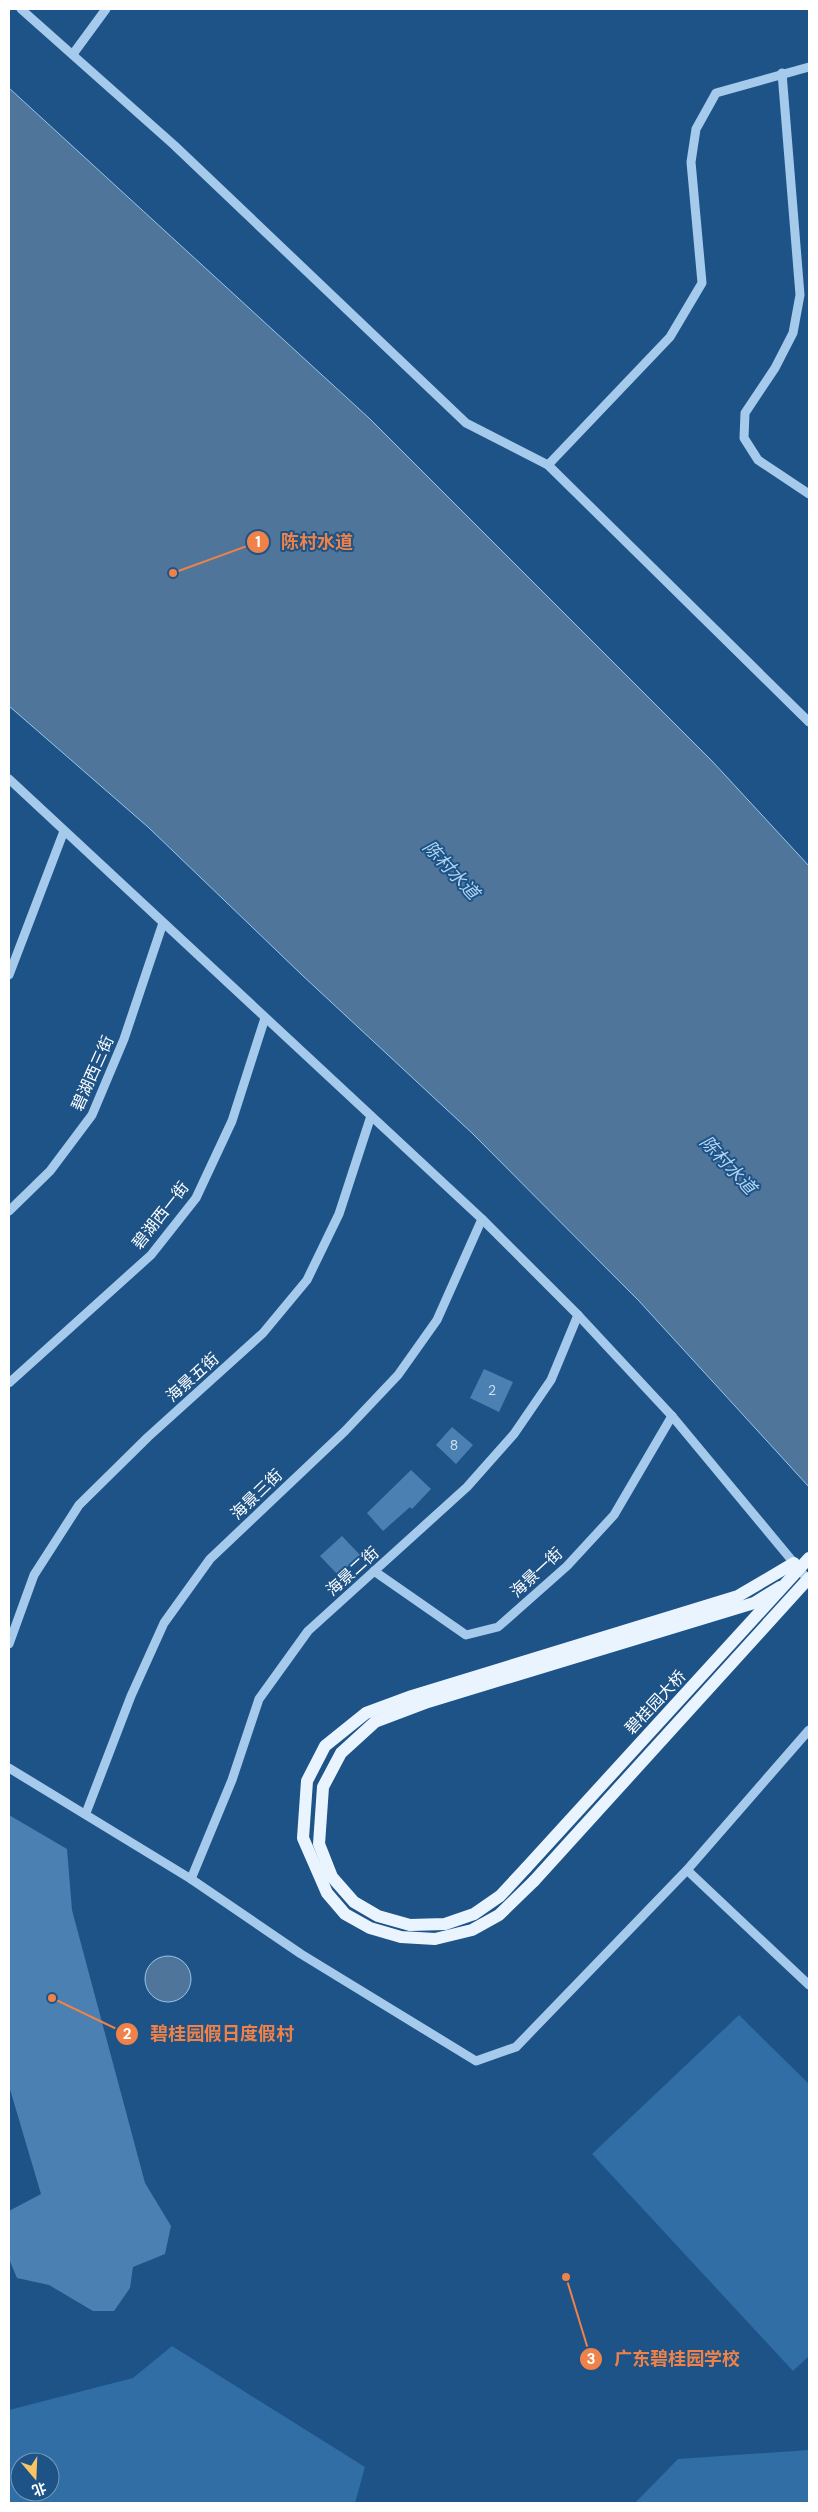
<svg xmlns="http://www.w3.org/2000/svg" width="818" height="2512" font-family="'DM Sans','Noto Sans SC',sans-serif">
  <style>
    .green { fill: #306ea5; fill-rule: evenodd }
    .water { fill: #4f759b; stroke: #98c6ed }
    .building { fill: #4a80b2 }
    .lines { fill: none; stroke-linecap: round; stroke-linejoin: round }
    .minor { stroke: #a5caeb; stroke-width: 9 }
    .major { stroke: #eaf4ff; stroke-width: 12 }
    .major-bridge { stroke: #eaf4ff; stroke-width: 12 }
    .labels { text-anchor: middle; stroke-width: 4; stroke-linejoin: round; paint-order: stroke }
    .number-label { font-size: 14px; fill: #d2dfec }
    .street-label { font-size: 16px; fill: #fff; stroke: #1d5387 }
    .water-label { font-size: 18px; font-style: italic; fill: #b1d4f3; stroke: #1d5387 }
    .leader { fill: none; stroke: #ee8249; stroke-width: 2 }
    .callout-dot { fill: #ee8249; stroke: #1d5387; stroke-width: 2 }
    .mark-label { font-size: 15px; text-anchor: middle; font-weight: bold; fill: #fff }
    .callout-label { font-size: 18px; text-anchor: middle; font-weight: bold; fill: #ee8249; stroke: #1d5387; stroke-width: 4; stroke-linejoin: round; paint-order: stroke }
  </style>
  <rect width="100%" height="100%" fill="#1d5387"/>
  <g class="green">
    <path d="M739,2015L809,2084V2356L793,2371L592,2154Z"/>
    <path d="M172,2346L365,2467L355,2503H9V2410L133,2378ZM20,2462H50V2492H20Z"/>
    <path d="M809,2450V2503H635L678,2459Z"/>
  </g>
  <g class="water">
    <path d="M9,88L370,419L712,761L809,866V1487L639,1301L473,1134L302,975L148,827L9,706Z"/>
    <circle cx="168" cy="1979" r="23"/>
  </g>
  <g class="building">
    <path d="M484,1369L513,1382L499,1412L470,1398Z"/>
    <path d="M452,1427L473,1445L456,1464L436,1445Z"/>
    <path d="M411,1470L431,1489L412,1509L410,1507L383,1531L367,1513Z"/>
    <path d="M342,1536L360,1555L338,1575L320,1556Z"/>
    <path d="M9,1815L67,1849L72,1910L145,2183L171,2226L165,2254L133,2267L130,2288L114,2311H93L49,2285L17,2278L9,2259V2211L41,2194L9,2086Z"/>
  </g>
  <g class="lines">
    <g class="minor">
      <path d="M21,9L174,145L466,423L548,465L809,722"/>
      <path d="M73,54L106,9"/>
      <path d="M782,73L800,295L793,333L775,368L745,413L744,438L758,460L809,494"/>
      <path d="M548,465L670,337L702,283L691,162L696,129L716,93L809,67"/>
      <path d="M9,779L482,1219L578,1315L672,1416L809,1581"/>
      <path d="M9,975L64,831"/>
      <path d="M9,1211L50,1171L92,1115L124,1039L163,923"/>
      <path d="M9,1383L151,1255L196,1198L232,1121L265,1018"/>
      <path d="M374,1571L466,1635L498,1627L567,1566L614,1515L672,1416"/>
      <path d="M9,1644L34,1575L79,1505L148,1437L263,1333L307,1280L339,1214L371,1116"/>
      <path d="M9,1768L191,1879L301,1954L476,2061L516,2047L687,1870L809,1730"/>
      <path d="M86,1813L131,1696L164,1623L210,1559L345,1431L398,1375L437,1320L482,1219"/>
      <path d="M687,1870L809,1985"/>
      <path d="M191,1879L232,1780L259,1699L308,1631L467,1487L514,1434L551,1380L578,1315"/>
    </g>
    <g class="major">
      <path d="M526,1868L500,1896L474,1914L445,1924L410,1925L378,1916L354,1902L332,1877L319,1844L323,1787L341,1753L375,1722L428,1702L754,1603L780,1587"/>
      <path d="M534,1881L499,1915L472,1930L435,1939L401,1937L370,1928L345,1914L327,1893L303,1838L307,1781L325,1746L366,1713L412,1696L738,1596L794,1563"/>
    </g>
    <g class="major-bridge">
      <path d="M526,1868L809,1558"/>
      <path d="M534,1881L809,1578"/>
    </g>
  </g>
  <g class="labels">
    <g class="number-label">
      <text x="492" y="1395">2</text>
      <text x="454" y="1450">8</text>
    </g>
    <g class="street-label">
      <text transform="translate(92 1073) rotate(-66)" y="6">碧湖西三街</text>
      <text transform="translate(160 1215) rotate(-52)" y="6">碧湖西一街</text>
      <text transform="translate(192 1377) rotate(-42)" y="6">海景五街</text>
      <text transform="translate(256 1494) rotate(-44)" y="6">海景三街</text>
      <text transform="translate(352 1571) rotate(-42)" y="6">海景二街</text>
      <text transform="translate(536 1572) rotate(-43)" y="6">海景一街</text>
      <text transform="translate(655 1702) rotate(-47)" y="6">碧桂园大桥</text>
    </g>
    <g class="water-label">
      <text transform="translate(451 870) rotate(47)" y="6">陈村水道</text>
      <text transform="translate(728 1165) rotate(47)" y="6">陈村水道</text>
    </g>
  </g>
  <path class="leader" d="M173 573L258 542M52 1998L127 2034M566 2277L591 2359"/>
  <g class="callout-dot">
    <circle cx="173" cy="573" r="5"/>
    <circle cx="52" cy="1998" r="5"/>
    <circle cx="566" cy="2277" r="5"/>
    <circle cx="258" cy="542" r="12"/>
    <circle cx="127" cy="2034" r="12"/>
    <circle cx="591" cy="2359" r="12"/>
  </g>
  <g class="mark-label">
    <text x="258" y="547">1</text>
    <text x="127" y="2039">2</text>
    <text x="591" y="2364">3</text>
  </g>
  <g class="callout-label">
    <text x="317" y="548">陈村水道</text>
    <text x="222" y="2040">碧桂园假日度假村</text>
    <text x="677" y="2365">广东碧桂园学校</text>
  </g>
  <rect width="818" height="2512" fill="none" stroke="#ffffff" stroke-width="20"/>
  <g transform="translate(35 2477) rotate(161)"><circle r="24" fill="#1d5387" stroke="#7798b7"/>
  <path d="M0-4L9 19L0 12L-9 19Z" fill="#fbc463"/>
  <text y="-8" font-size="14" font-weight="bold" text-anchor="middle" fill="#ffffff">北</text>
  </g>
</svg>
